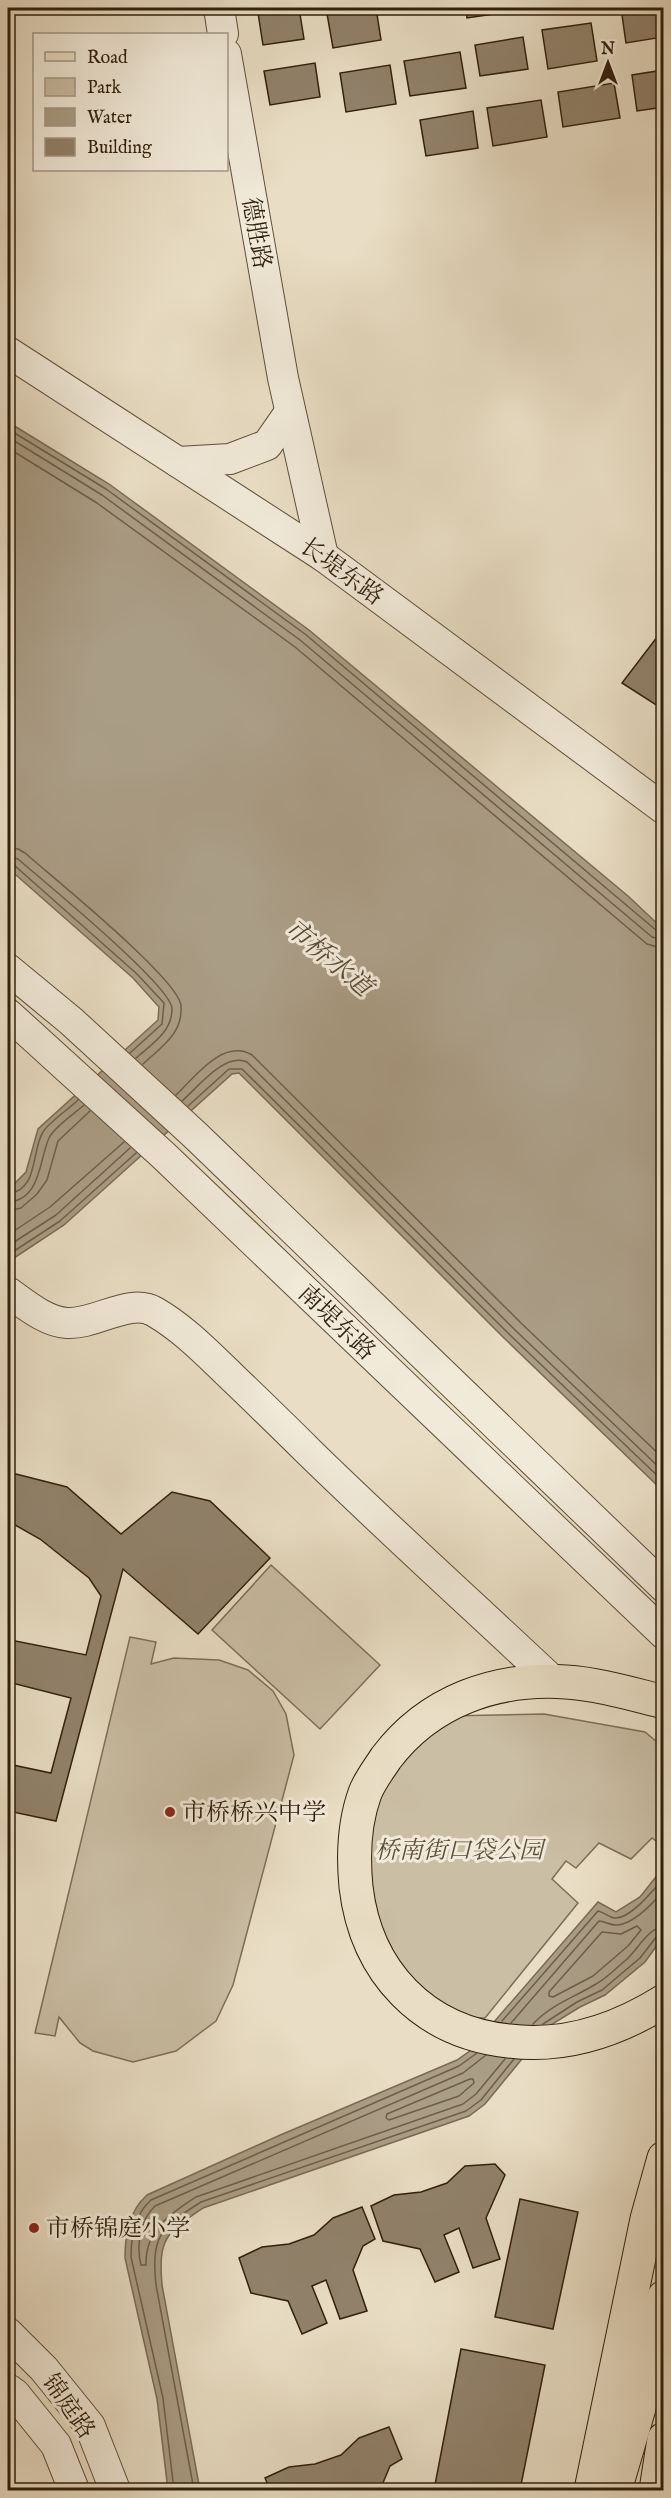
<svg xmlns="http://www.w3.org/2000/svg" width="671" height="2498" font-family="'IM FELL English','Noto Serif SC',serif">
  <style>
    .green { fill: #cabea5; stroke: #7e6e58; stroke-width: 1.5 }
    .water { fill: #aa9d86; stroke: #7a6b55; stroke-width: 1.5 }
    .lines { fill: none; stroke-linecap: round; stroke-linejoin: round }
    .shore { stroke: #6e5e48; stroke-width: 1.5 }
    .building { fill: #91826c; stroke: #311f0b; stroke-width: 1.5 }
    .minor-casing { stroke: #5f4f3a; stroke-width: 32 }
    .major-casing { stroke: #311f0b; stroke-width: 35 }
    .minor { stroke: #f1ead9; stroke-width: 30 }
    .major { stroke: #e9dec5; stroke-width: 33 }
    .poi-dot { fill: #8f2418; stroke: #f1ead9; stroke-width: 2 }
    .labels { text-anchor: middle; stroke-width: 6; stroke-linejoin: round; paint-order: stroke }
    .street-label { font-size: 24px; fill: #311f0b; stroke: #f1ead9 }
    .poi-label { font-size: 24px; fill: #311f0b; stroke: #f1ead9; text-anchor: start }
    .park-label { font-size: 24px; font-style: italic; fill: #5f4f39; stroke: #f1ead9 }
    .water-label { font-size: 26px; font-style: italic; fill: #5b4b36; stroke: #f1ead9 }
  </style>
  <rect width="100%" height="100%" fill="#e9dec5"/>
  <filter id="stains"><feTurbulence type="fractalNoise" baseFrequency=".00333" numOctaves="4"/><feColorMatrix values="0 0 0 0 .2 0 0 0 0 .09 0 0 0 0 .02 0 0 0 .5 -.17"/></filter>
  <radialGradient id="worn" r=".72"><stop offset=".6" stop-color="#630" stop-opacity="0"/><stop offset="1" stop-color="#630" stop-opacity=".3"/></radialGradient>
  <g class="green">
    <path d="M271,1565L380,1665L320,1729L212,1630Z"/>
    <path d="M130,1637L156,1642L151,1664L174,1658L219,1660L248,1670L273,1691L286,1714L294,1755L233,1985L216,2021L176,2051L133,2062L93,2051L80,2043L59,2017L55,2036L35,2033Z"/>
    <path d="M544,1714L645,1732L663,1747V1846L652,1838L631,1859L599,1843L576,1868L566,1861L552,1879L578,1903L485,2018H469L425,2003L384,1953L362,1828L384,1778L446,1716Z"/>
  </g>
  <g class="water">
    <path d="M8,422L109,484L309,630L628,896L663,929V1491L505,1339L239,1073L232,1074L64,1225L8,1262V1190L26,1172L38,1129L158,1020L159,1007L133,978L8,868Z"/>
    <path d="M663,1868V1937L645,1962L605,1995L580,2007L549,2026L485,2104L469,2116L203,2208C166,2233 158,2238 162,2285L200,2490H168L157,2399L125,2258C125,2234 129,2211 147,2195L278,2136L457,2060L474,2048L487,2030L598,1902L616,1912L640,1897Z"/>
  </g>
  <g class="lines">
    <g class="shore">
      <path d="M8,429L106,489L305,634L657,931L664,933"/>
      <path d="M8,437L102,495L300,640L652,937L664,940"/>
      <path d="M8,448L97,503L295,647L647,944L664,949"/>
      <path d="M8,847L18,849L25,853C51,876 180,980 181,1006C183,1034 161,1047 143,1064"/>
      <path d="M8,856L18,859C42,880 173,987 172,1009C172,1032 152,1044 136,1058"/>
      <path d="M8,864L14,865L137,974L164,1003L162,1024L130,1053"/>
      <path d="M176,1095C195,1077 223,1038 252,1055L521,1323L664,1459"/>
      <path d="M182,1101C198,1087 225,1052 247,1062L514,1329L664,1472"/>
      <path d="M188,1106L229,1069H242L509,1334L664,1482"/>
      <path d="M8,1194C39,1190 31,1151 43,1132C49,1122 69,1109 78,1100"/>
      <path d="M8,1202C41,1200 39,1160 49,1138C53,1128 75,1113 84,1105"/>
      <path d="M8,1211L21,1208L37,1194L47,1180L58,1141L90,1111"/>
      <path d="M8,1235L50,1207L124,1142"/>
      <path d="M8,1246L56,1215L130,1148"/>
      <path d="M8,1255L60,1221L136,1153"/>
      <path d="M637,1926L641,1930L628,1946L593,1976L553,1997L549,1996V1992L602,1932L621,1934Z"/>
      <path d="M502,2021L598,1911C604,1912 609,1918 615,1918C631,1919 655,1888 664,1878"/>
      <path d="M511,2023L599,1921C605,1921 611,1926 618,1925C635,1923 654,1902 664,1890"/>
      <path d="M533,2024C550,2005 575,1997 596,1984C607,1978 616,1968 626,1960C638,1950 647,1928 664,1927"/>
      <path d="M543,2024L577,2002L602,1990L640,1958L657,1936L664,1934"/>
      <path d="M486,2055L463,2073L155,2206C140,2220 136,2246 141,2265H146C145,2230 170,2214 196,2197L463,2104L476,2094L505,2059"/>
      <path d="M470,2079H473L474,2083L459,2096L389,2120L386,2118L387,2114Z"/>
      <path d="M174,2490L163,2398L131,2257C131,2236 135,2214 151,2200L459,2066L477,2053"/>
      <path d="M194,2490L156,2285C151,2236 160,2228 201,2202L466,2111L481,2100L514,2059"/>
    </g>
  </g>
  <g class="building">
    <path d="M290,8H299L304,39L263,45L258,13Z"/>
    <path d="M326,8H376L381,40L333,48Z"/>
    <path d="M466,8H514L515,11L467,18Z"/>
    <path d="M621,8H659L663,37L626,43Z"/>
    <path d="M591,23L597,61L548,69L542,30Z"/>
    <path d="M523,37L528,69L480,76L475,45Z"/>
    <path d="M460,52L466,88L410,96L404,61Z"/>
    <path d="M315,63L320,97L270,105L264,71Z"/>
    <path d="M390,65L396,104L346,112L340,73Z"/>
    <path d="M664,70V107L637,111L632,75Z"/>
    <path d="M614,83L620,118L563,127L558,92Z"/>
    <path d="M541,100L547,137L493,146L487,108Z"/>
    <path d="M473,111L478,148L426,156L420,120Z"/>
    <path d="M664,628V710L622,683Z"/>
    <path d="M8,1472L67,1487L121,1534L172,1492L210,1501L270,1558L198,1634L123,1569L56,1821L8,1811V1764L51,1773L71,1698L8,1682V1621L14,1623L10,1640L86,1655L101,1596L89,1578L40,1539L8,1521Z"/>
    <path d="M495,2164L505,2175L486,2218L500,2259L473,2268L459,2228L444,2235L459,2272L435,2282L420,2249L383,2241L371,2206L394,2195L421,2192L447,2183L465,2166Z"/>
    <path d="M520,2199L578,2212L553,2329L495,2317Z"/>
    <path d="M362,2207L375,2239L363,2246L353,2270L367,2311L340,2319L326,2280L312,2286L327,2323L302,2334L288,2301L251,2293L239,2258L262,2247L289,2244L314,2235L333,2218Z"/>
    <path d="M461,2349L545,2365L520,2490H434Z"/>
    <path d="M389,2427L402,2459L390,2466L380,2490H270L265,2478L289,2467L315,2464L341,2455L359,2438Z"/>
  </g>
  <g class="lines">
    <defs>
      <g id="minor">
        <path d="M219,8L223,34"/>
        <path d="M226,54L283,378L323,556"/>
        <path d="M8,352L323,556L664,809"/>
        <path d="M178,462L230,459L267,445L290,412"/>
        <path d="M8,969L71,1021L195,1135L664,1587"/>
        <path d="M8,1014L163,1155L664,1634"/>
        <path d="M8,1292C25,1304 46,1322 67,1323C95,1325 130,1297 155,1312C184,1329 207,1353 231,1376C257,1401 283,1426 309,1452C389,1530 472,1605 554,1682"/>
        <path d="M8,2333L44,2369L90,2426L115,2490"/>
        <path d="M8,2389L15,2394L56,2445L74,2490"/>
      </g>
      <g id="major">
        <path d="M664,1702C632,1694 599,1684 566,1682C496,1677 429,1701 386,1758C379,1769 370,1780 365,1793C354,1823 353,1856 356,1887C366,1972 423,2032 509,2041C565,2048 616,2031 664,2001"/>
        <path d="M591,2490L647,2219L664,2158"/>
        <path d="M615,2490L639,2408L664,2297"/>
        <path d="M656,2490L664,2439"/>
      </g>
    </defs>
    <use href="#minor" class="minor-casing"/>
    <use href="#major" class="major-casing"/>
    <use href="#minor" class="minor"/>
    <use href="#major" class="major"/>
  </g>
  <g class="poi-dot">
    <circle cx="170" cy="1812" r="6"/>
    <circle cx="34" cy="2228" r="6"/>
  </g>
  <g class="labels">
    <g class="street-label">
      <text transform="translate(257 233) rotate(80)" y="8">德胜路</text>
      <text transform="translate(342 571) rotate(36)" y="8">长堤东路</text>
      <text transform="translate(337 1322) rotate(44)" y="8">南堤东路</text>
      <text transform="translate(69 2406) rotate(55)" y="8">锦庭路</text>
    </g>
    <g class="poi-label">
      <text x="182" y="1820">市桥桥兴中学</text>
      <text x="46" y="2236">市桥锦庭小学</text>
    </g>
    <g class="park-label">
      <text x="459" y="1858">桥南街口袋公园</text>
    </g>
    <g class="water-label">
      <text transform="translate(329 957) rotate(40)" y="9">市桥水道</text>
    </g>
  </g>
  <rect width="671" height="2498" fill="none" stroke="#e9dec5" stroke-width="30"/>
  <rect x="9" y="9" width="653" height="2480" fill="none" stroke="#311f0b" stroke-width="3"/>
  <rect x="15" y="15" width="641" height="2468" fill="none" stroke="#311f0b" stroke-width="1.5"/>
  <rect x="33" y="33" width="195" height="138" fill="#f1ead9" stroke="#a49987" stroke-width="1.5"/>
  <rect x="45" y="52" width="30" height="9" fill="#e9dec5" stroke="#a49987" stroke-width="1.5"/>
  <text x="87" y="63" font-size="18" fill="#311f0b">Road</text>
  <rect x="45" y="78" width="30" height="18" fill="#cabea5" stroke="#a49987" stroke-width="1.5"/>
  <text x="87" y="93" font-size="18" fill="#311f0b">Park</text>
  <rect x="45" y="108" width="30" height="18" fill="#aa9d86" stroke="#a49987" stroke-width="1.5"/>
  <text x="87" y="123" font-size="18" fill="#311f0b">Water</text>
  <rect x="45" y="138" width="30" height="18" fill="#91826c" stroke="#a49987" stroke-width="1.5"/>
  <text x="87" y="153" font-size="18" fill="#311f0b">Building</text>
  <g transform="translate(608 63)" stroke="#f1ead9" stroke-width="4.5" paint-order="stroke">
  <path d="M0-4.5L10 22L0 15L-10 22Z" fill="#311f0b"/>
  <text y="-9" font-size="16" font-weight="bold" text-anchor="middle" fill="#311f0b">N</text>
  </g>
  <rect width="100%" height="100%" filter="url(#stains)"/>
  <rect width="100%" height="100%" fill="url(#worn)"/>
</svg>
